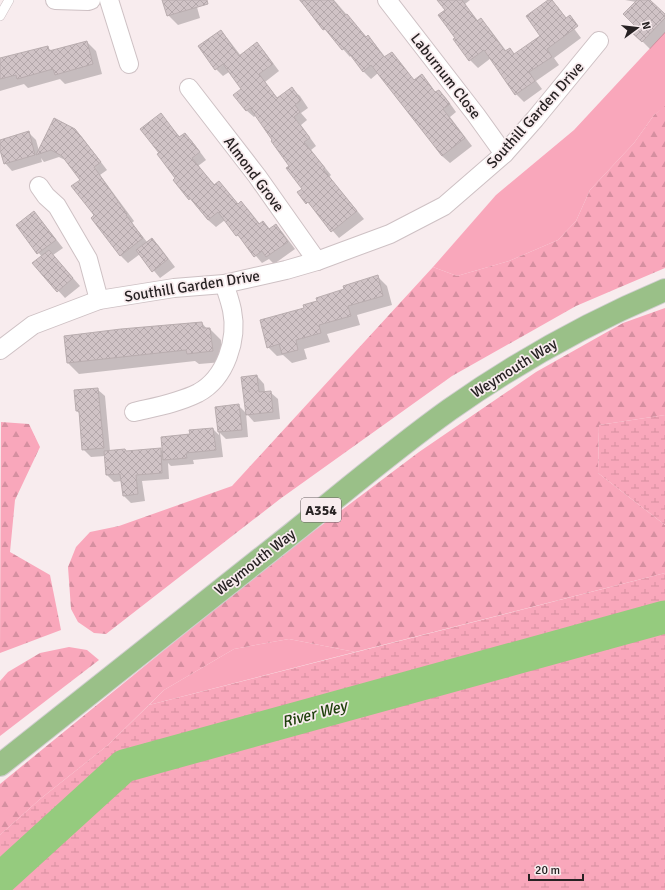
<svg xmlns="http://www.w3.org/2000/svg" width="665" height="890" font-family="Signika,sans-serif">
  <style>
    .grass { fill: #f9a7bb }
    .forest { fill: url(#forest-firs) }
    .wetland { fill: url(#wetland-marsh) }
    .shadow { fill: #0003 }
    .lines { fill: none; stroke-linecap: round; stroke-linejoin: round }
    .river { stroke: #95cb7e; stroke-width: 33 }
    .building { fill: url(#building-cross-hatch); stroke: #b9adaf }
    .service-casing { stroke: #cec1c4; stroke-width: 10 }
    .minor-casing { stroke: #cec1c4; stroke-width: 20 }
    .trunk-casing { stroke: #cfcecf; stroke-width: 24 }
    .service { stroke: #fff; stroke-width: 9 }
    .minor { stroke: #fff; stroke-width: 18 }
    .trunk { stroke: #9ac088; stroke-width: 22 }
    .labels { text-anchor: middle; stroke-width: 3.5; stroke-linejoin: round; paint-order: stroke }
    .shield { fill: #f8ecee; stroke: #665f60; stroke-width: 1 }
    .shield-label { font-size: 14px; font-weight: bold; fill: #272223 }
    .street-label { font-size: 15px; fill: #272223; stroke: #f8ecee }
    .water-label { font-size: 16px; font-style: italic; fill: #1f410c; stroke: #f8ecee }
  </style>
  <defs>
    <pattern id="forest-firs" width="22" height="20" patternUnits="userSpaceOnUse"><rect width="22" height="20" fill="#f9a7bb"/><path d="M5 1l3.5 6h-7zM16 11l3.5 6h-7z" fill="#d58fa0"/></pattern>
    <pattern id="wetland-marsh" width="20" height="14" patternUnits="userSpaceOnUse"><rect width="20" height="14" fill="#f9a7bb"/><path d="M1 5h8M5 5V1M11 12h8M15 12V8" fill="none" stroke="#d58fa0"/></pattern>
    <pattern id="building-cross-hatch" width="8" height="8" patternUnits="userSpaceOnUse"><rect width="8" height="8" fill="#d0c3c6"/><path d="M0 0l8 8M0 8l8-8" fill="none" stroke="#b3a7aa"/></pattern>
  </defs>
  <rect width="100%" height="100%" fill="#f8ecee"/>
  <g class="grass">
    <path d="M665,32V107L654,115L634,143L590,190L576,221L558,240L509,261L457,276L433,267L496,195L574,130Z"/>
    <path d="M289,639L355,652L149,705L164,690L234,649Z"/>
  </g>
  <g class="forest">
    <path d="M665,106V268L576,306L452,376L280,499L106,634L94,633L78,622L71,609L68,567L76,547L90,532L119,526L232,486L433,267L457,276L509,261L558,240L576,221L590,190L634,143L654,115Z"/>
    <path d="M665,308V415L599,425L598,473L665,525V573L355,652L289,639L234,649L164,690L108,745L39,800L0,835V784L266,567L419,452L536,372L623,323Z"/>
    <path d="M1,422L29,424L40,447L15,500L10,552L50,575L61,630L0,653Z"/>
    <path d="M69,647L87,650L99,660L0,736V681L8,672L40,653Z"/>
  </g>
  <g class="wetland">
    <path d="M665,415V525L598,473L599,425Z"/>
    <path d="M665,573V890H0V835L39,800L108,745L149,705Z"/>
  </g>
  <g class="shadow">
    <path d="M164,0H195L200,18L178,25L168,15Z"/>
    <path d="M299,0H334L366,37H368L375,44L386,58L392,53L415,81L421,76L436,93L439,91L446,98L456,112L450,117L472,146L450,163L442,156L378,73L371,79L363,71L351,55L350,57L343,49Z"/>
    <path d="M438,0H470L465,4L479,22L481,20L489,28L507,52L510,49L515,55L542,36L549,0H551L558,7L581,38L554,58L559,65L536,81L542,89L524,102L516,94L491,58L478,68L470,60L446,11Z"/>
    <path d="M625,0H649L665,16V33L650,49L632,31L636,26V2Z"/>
    <path d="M221,31L228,39L241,56L257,44L264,51L279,71L265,82L278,99L292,89L300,96L308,108L301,113L307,120L301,125L316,146L311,150L331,175L329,177L364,219L339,238L299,192L303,189L290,166L256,115L254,117L246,110L242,89L229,72L223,76L216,69Z"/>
    <path d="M87,42L96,51L102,74L65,84L60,79L28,88L24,84L0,91V60L47,47L52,51Z"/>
    <path d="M161,115L180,137L185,134L192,141L206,160L198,166L215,185L219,182L238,204L241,202L248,209L260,224L263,222L270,229L276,225L283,233L295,249L274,264L269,259L262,263L225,220L216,227L208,220L174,180L177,178L160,153Z"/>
    <path d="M75,130L82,137L107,170L100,175L134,221L132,223L147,242L152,239L159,246L175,267L160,278L140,254L128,263L121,256L92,218L96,216L81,180L67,161L59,157L44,162L41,158L42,162L12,171L5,163L0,146V141L28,132L36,140L39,151Z"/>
    <path d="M34,212L41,220L63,248L53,255L80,286L65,298L34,264L42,257L17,225Z"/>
    <path d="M377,276L387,286L392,305L357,315L360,325L327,334L330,342L304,349L307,359L292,363L283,355L277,356L268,347L305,309L318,302Z"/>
    <path d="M202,323L207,329H210L221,340L223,362L199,364L195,361L79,374L68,363L65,337Z"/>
    <path d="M257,376L264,384L265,392H270L278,399L280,419L254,422L246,413L248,437L226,439L220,433L223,457L193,460L194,464L171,466L168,463L169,479L142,481L145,501L131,503L124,496L122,481L114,482L107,475L105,456L91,457L83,449L80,414L77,411L97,389L105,396L110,451L125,450L127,452L160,449L163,452L191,435V431L213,429L219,435L216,408L238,405L247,414Z"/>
  </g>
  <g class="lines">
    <path class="river" d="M0,879L124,766L665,617"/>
  </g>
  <g class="building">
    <path d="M162,0H207L208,4L167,16Z"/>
    <path d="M300,0H333L345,15L347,14L366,37L368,35L384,57L392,52L414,80L422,74L435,92L439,90L450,104L443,109L465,138L442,156L371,65L363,72L345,48L342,50L325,29L323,30Z"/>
    <path d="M437,0H462L477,21L481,18L505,51L510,48L514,54L540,36L526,16L548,0H552L566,18L570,15L578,26L547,49L552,57L529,72L535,81L515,95L484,50L469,61L453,39L455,38L438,15L445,10Z"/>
    <path d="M637,0H650L665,14V18L642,42L630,31L635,26L623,14Z"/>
    <path d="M221,30L239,56L257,42L273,64L259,74L277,98L292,87L301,100L295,105L300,112L294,117L310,138L304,142L325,168L323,169L357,211L331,232L308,202L306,204L297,192L302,189L286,168L289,166L271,141L272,140L250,108L246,111L233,95L241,89L223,64L215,70L198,46Z"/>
    <path d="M87,41L93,64L55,75L53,69L17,79L16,75L0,79V58L48,46L49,51Z"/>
    <path d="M161,113L179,137L185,133L200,152L192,158L214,185L219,181L238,204L241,201L259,224L263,221L269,229L276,224L288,242L266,257L262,251L254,257L238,235L236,236L218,212L208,220L190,198L189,200L173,180L175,178L157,154L159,153L140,129Z"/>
    <path d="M54,118L75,129L101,162L94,167L127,214L126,215L143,238L120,256L91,218L94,215L71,186L80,180L62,156L51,150L36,155Z"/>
    <path d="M29,131L35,155L4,164L0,150V140Z"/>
    <path d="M34,211L56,240L37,254L16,225Z"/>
    <path d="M152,238L168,259L152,272L136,250Z"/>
    <path d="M49,250L73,278L57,292L32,263Z"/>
    <path d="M378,275L383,296L348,306L351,316L319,325L321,333L296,340L298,350L282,354L279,344L267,348L260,320L304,308L303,305L317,301L316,298L344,289L343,286Z"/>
    <path d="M202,322L203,328H210L213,351L187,354L186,350L67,363L64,336L121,329Z"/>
    <path d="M257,375L259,392L271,391L273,412L246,415L241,377Z"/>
    <path d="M98,388L104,448L82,450L79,411H76L74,390Z"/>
    <path d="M239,404L242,430L218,432L215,407Z"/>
    <path d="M213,428L216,450L186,453L187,458L163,460L161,437L190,434L189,430Z"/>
    <path d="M161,448L162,473L136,475L138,494L123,496L120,474L106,475L104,451L125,449L126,451Z"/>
  </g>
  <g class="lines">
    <defs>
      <path id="service" d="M0,16L9,0"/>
      <g id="minor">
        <path d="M55,0L88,1L91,0"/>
        <path d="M109,0L129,64"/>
        <path d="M387,0L476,115L504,154"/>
        <path d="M189,88L257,176L317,261"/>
        <path d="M39,186L46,196L57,206L88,259L99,300"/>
        <path d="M0,350L33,325L99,300L174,288L224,284L286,270L317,261L390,234L444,206L504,154L535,119L599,41"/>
        <path d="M134,412C155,407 178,403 198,393C226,378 238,339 232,310C230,301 227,292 224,284"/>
      </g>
      <path id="trunk" d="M0,765C98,687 196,609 294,532C345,491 396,448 449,410C517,362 589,322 665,290"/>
    </defs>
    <use href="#service" class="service-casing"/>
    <use href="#minor" class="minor-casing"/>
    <use href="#trunk" class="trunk-casing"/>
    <use href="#service" class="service"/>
    <use href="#minor" class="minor"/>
    <use href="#trunk" class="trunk"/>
  </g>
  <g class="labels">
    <rect class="shield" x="301" y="498" width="40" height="24" rx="3"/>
    <g class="shield-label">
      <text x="321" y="515">A354</text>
    </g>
    <g class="street-label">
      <text transform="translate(446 76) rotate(52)" y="5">Laburnum Close</text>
      <text transform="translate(535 115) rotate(-48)" y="5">Southill Garden Drive</text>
      <text transform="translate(254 174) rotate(53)" y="5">Almond Grove</text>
      <text transform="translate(192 286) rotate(-9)" y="5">Southill Garden Drive</text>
      <text transform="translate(514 368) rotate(-32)" y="5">Weymouth Way</text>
      <text transform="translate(255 562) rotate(-38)" y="5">Weymouth Way</text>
    </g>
    <g class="water-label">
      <text transform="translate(314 713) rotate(-15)" y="6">River Wey</text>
    </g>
  </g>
  <g transform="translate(637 28) rotate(75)" stroke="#f8ecee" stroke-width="3" paint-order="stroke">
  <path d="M0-3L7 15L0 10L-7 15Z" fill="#272223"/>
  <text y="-6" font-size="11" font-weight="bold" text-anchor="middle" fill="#272223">N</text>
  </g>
  <path d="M529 874v6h54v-6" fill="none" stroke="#272223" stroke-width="2"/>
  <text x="535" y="874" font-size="12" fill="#272223" stroke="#f8ecee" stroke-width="3" paint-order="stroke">20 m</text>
</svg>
